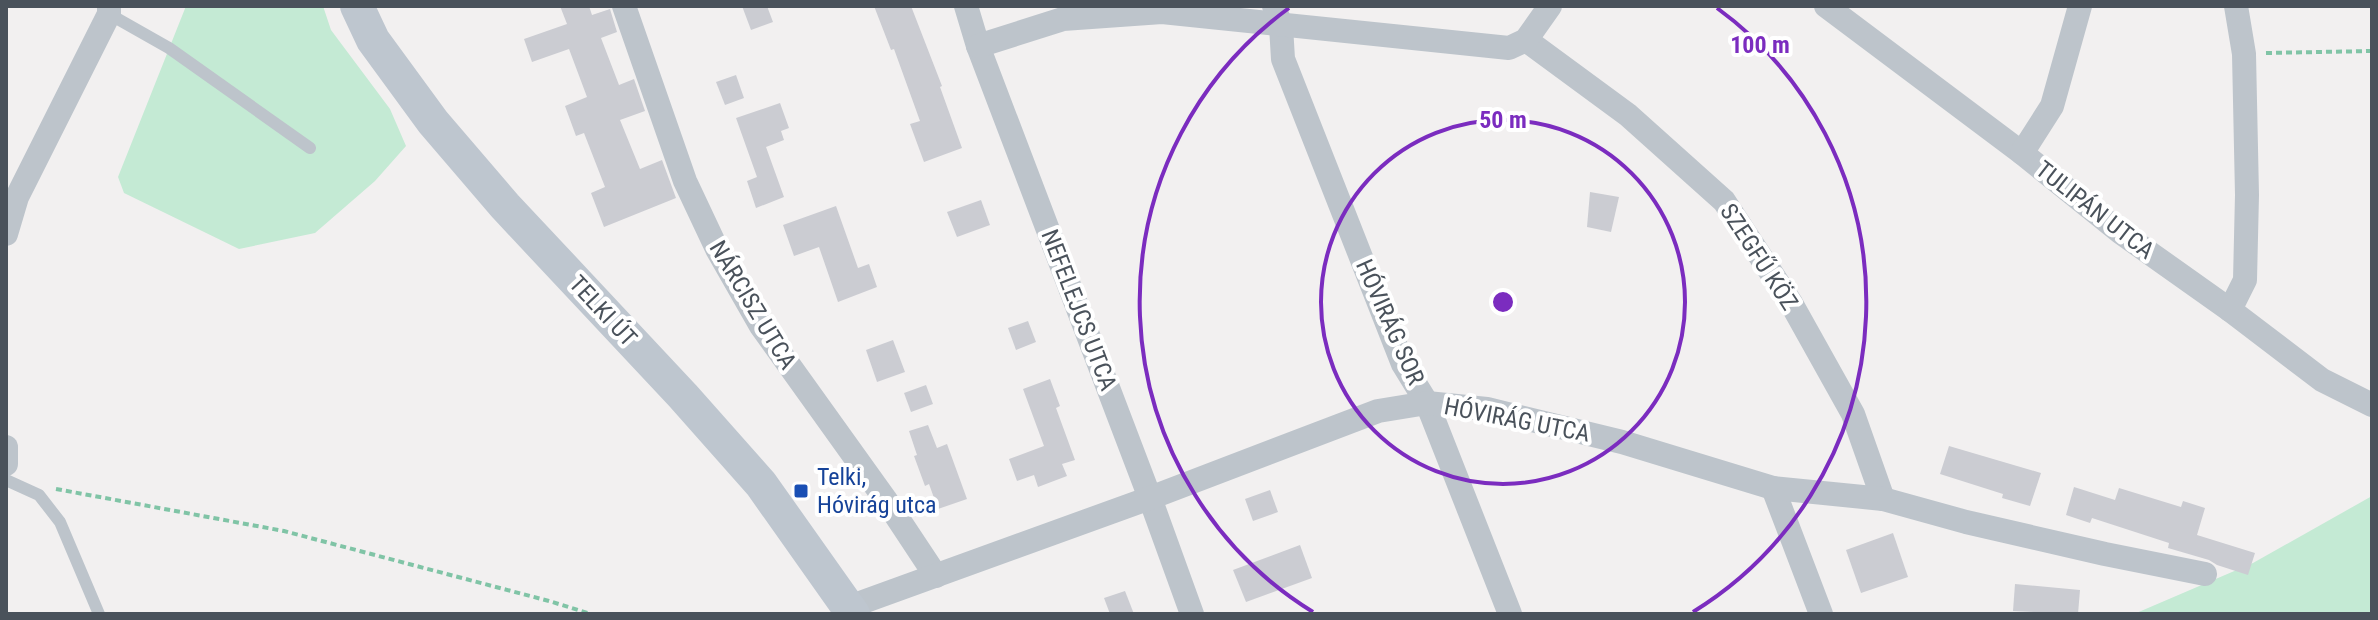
<svg xmlns="http://www.w3.org/2000/svg" width="2378" height="620" font-family="'Roboto Condensed',sans-serif">
  <style>
    .green { fill: #c4ead4 }
    .building { fill: #cbccd2 }
    .lines { fill: none; stroke-linecap: round; stroke-linejoin: round }
    .path { stroke: #80c4a6; stroke-width: 4; stroke-dasharray: 6 4; stroke-linecap: butt }
    .service { stroke: #bdc4cb; stroke-width: 12 }
    .minor { stroke: #bdc4cb; stroke-width: 24 }
    .secondary { stroke: #bec6cf; stroke-width: 34 }
    .ring { fill: none; stroke: #7b2cbf; stroke-width: 4 }
    .transit-dot { fill: #1a4fb4; stroke: #fff; stroke-width: 3 }
    .labels { text-anchor: middle; stroke-width: 8; stroke-linejoin: round; paint-order: stroke }
    .street-label { font-size: 24px; fill: #4a525b; stroke: #fff }
    .transit-label { font-size: 24px; fill: #164399; stroke: #fff; text-anchor: start }
    .centre { fill: #7b2cbf; stroke: #fff; stroke-width: 4 }
    .ring-label { font-size: 24px; text-anchor: middle; font-weight: bold; fill: #7b2cbf; stroke: #fff; stroke-width: 8; stroke-linejoin: round; paint-order: stroke }
  </style>
  <rect width="100%" height="100%" fill="#f2f0f0"/>
  <g class="green">
    <path d="M186,6H323L331,30L390,109L406,146L375,181L315,233L239,249L124,193L118,177Z"/>
    <path d="M2372,496V614H2134L2253,563Z"/>
  </g>
  <g class="building">
    <path d="M560,6H589L592,15L610,9L617,32L601,38L619,85L634,79L645,111L620,120L640,169L662,160L676,198L604,227L591,193L605,187L584,133L576,136L565,106L587,97L569,49L532,62L524,39L567,24Z"/>
    <path d="M742,6H767L773,22L751,30Z"/>
    <path d="M874,6H911L942,86L940,87L962,148L924,162L910,124L920,121L894,49L891,50Z"/>
    <path d="M736,75L744,98L725,105L716,82Z"/>
    <path d="M780,103L789,128L781,131L784,140L766,147L784,197L756,208L747,181L757,177L736,118Z"/>
    <path d="M1590,192L1619,197L1611,232L1587,227Z"/>
    <path d="M981,200L990,225L957,237L947,212Z"/>
    <path d="M836,206L858,268L869,264L877,287L838,302L819,247L794,256L783,225Z"/>
    <path d="M1028,321L1036,342L1016,350L1008,328Z"/>
    <path d="M893,340L905,372L877,382L866,350Z"/>
    <path d="M1050,379L1060,406L1056,408L1075,460L1062,464L1067,476L1038,487L1034,475L1017,481L1009,459L1044,446L1023,389Z"/>
    <path d="M926,385L933,404L911,412L904,393Z"/>
    <path d="M928,425L937,448L947,444L967,499L938,509L929,484L925,486L914,456L917,455L909,431Z"/>
    <path d="M1949,446L2041,473L2030,506L2002,498L2003,494L1940,474Z"/>
    <path d="M2074,487L2115,500L2119,488L2181,507L2183,501L2205,508L2197,535L2255,553L2248,575L2217,565L2209,560L2168,548L2169,543L2092,518L2090,523L2066,515Z"/>
    <path d="M1270,490L1278,512L1253,521L1245,499Z"/>
    <path d="M1893,533L1908,577L1861,593L1846,550Z"/>
    <path d="M1300,545L1312,578L1246,602L1233,570Z"/>
    <path d="M2015,584L2080,590L2078,614L2013,611Z"/>
    <path d="M1125,591L1134,614H1110L1104,598Z"/>
  </g>
  <g class="lines">
    <g class="path">
      <path d="M2266,53L2372,51"/>
      <path d="M56,489L284,531L549,601L591,614"/>
    </g>
    <g class="service">
      <path d="M109,14L169,48L310,148"/>
      <path d="M6,480L39,495L60,522L99,614"/>
    </g>
    <g class="minor">
      <path d="M624,6L685,181L717,249L761,326L885,499L936,576"/>
      <path d="M966,6L978,46L1150,498L1192,614"/>
      <path d="M1274,6L1281,26L1283,59L1403,364L1427,403L1510,614"/>
      <path d="M1826,6L2022,153L2120,232L2230,310L2322,380L2372,405"/>
      <path d="M1526,40L1628,115L1724,201L1791,303L1853,414L1883,499"/>
      <path d="M978,46L1063,19L1162,12L1509,48L1526,40L1550,6"/>
      <path d="M2022,153L2052,106L2080,6"/>
      <path d="M6,234L17,197L109,14V6"/>
      <path d="M2230,310L2245,280L2247,195L2244,54L2236,6"/>
      <path d="M6,447V464"/>
      <path d="M1773,488L1821,614"/>
      <path d="M849,607L1150,498L1378,411L1427,403L1487,409L1622,442L1773,488L1883,499L1966,522L2105,554L2205,574"/>
    </g>
    <path class="secondary" d="M357,6L373,40L433,122L505,206L683,396L761,484L853,614"/>
  </g>
  <g class="ring">
    <circle cx="1503" cy="302" r="182"/>
    <path d="M1313 612A364 364 0 0 1 1289 8M1717 8A364 364 0 0 1 1693 612"/>
  </g>
  <rect class="transit-dot" x="793" y="483" width="16" height="16" rx="4"/>
  <g class="labels">
    <g class="street-label">
      <text transform="translate(2095 210) rotate(38)" y="8">TULIPÁN UTCA</text>
      <text transform="translate(1759 257) rotate(57)" y="8">SZEGFŰ KÖZ</text>
      <text transform="translate(753 305) rotate(59)" y="8">NÁRCISZ UTCA</text>
      <text transform="translate(1079 310) rotate(69)" y="8">NEFELEJCS UTCA</text>
      <text transform="translate(603 311) rotate(47)" y="8">TELKI ÚT</text>
      <text transform="translate(1390 322) rotate(66)" y="8">HÓVIRÁG SOR</text>
      <text transform="translate(1517 420) rotate(11)" y="8">HÓVIRÁG UTCA</text>
    </g>
    <g class="transit-label">
      <text x="817" y="485">Telki,<tspan x="817" dy="28">Hóvirág utca</tspan></text>
    </g>
  </g>
  <circle cx="1503" cy="302" r="12" class="centre"/>
  <g class="ring-label">
    <text x="1760" y="53">100 m</text>
    <text x="1503" y="128">50 m</text>
  </g>
  <rect width="2378" height="620" fill="none" stroke="#4a525b" stroke-width="16"/>
</svg>
